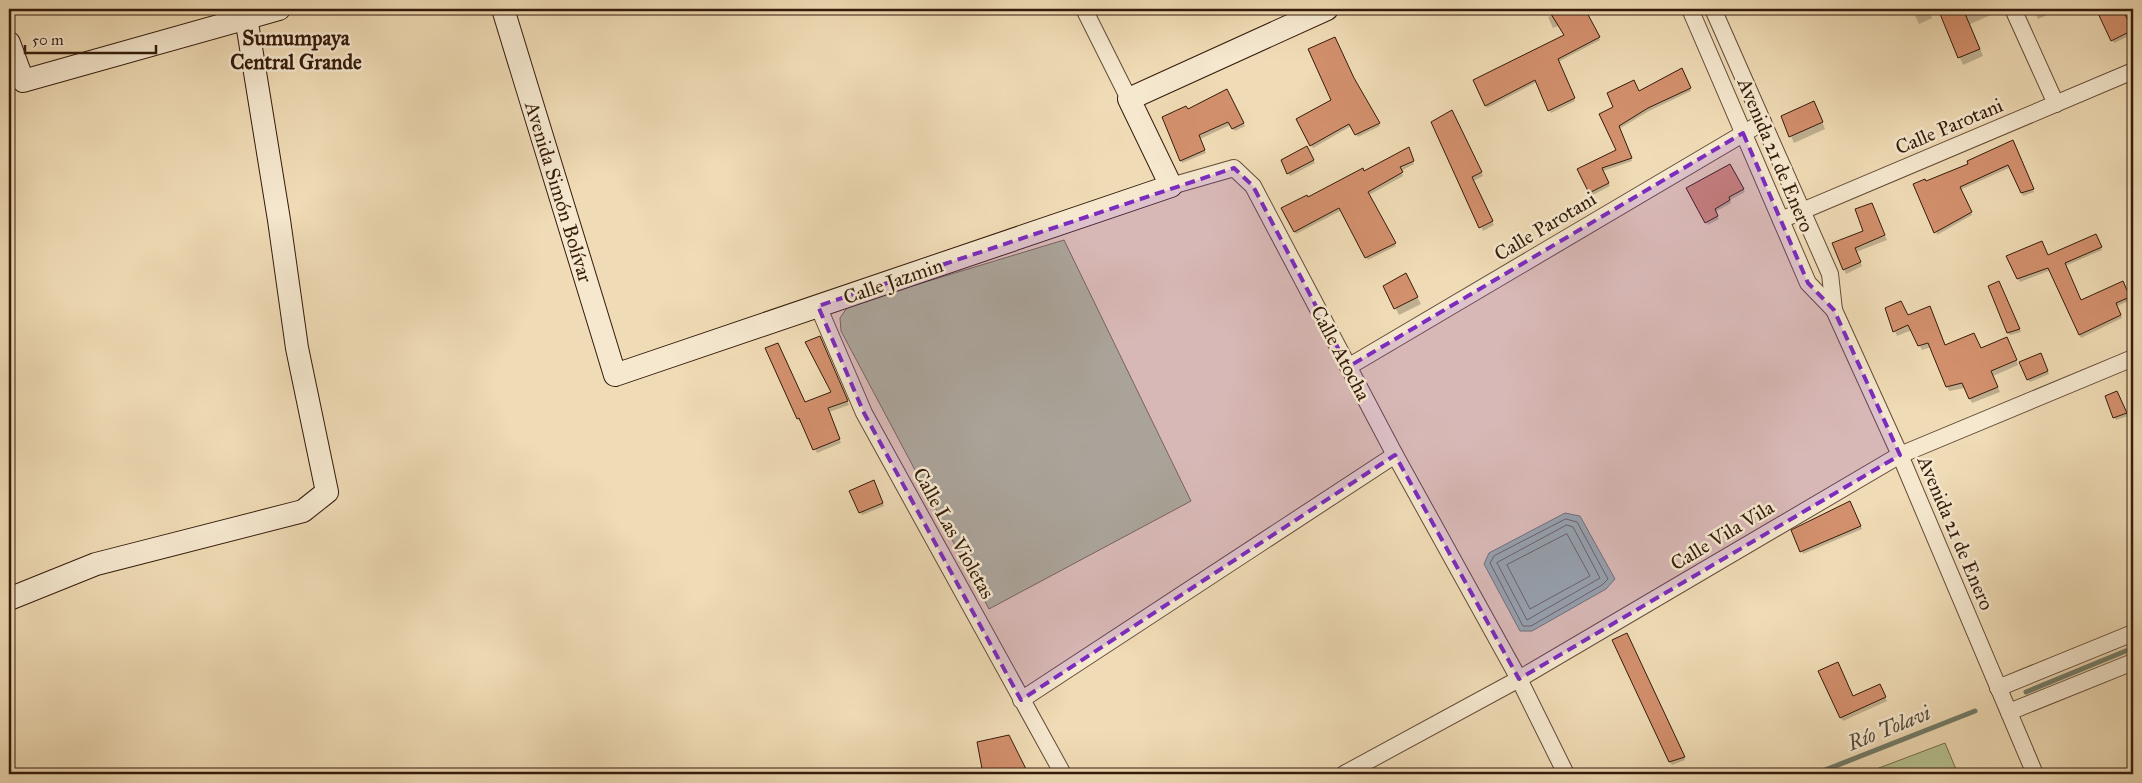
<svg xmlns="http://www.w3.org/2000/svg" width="2142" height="783" font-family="'IM FELL Great Primer',serif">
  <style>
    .green { fill: #b6c190; stroke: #766e4e }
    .water { fill: #9bbca8; stroke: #727c69 }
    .shadow { fill: #0003 }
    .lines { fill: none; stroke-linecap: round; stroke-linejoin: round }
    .shore { stroke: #686c5a; stroke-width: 1 }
    .stream { stroke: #727c69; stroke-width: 5 }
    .building { fill: #d3906d; stroke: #351b0b }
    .street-casing { stroke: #644b36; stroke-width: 18 }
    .secondary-casing { stroke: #351b0b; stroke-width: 24 }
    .street { stroke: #f5e8cf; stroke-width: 16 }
    .secondary { stroke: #f5e8cf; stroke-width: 22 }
    .marked { fill: #7b2cbf; fill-opacity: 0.2; stroke: #7b2cbf; stroke-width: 4; stroke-dasharray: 10 6; stroke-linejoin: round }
    .labels { text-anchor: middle; stroke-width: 5; stroke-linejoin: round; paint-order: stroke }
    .street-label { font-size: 20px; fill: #351b0b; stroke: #f5e8cf }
    .neighbourhood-label { font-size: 21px; font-weight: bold; fill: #351b0b; stroke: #f5e8cf }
    .water-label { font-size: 21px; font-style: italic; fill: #544b3a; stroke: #f5e8cf }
  </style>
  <rect width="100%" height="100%" fill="#efdbb5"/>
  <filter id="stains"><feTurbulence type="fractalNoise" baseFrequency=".004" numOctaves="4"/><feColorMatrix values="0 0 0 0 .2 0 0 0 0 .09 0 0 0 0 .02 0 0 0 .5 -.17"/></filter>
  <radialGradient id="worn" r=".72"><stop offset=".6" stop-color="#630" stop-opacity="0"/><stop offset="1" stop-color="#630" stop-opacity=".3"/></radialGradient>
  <g class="green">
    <path d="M1064,240L1191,501L989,609L841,331L840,318L849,305Z"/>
    <path d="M1945,743L1958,774H1863Z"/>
  </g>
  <path class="water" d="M1565,513L1580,516L1615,579L1606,589L1532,631H1520L1484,564L1489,553Z"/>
  <g class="shadow">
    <path d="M1564,9H1600L1587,14L1600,40L1558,62L1575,101L1551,113L1537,82L1487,108L1486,105L1566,35L1560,25L1553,28L1548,17Z"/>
    <path d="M1912,9H1928L1932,18L1919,24Z"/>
    <path d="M1951,9H1991L1993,14L1970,24L1983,56L1963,65L1941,13Z"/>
    <path d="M2034,9H2061L2038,19Z"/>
    <path d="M2097,9H2121L2126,19L2133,16V34L2114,43Z"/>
    <path d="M1683,73L1691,91L1649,111L1619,129L1632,161L1603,171L1610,186L1591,196L1578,169L1617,150L1614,108L1639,92Z"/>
    <path d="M1355,82L1380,126L1358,137L1351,126L1313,148L1298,119L1333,101Z"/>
    <path d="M1226,91L1245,126L1235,131L1230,125L1200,139L1206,153L1182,163L1181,160L1187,110Z"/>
    <path d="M1817,109L1825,129L1794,143L1782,116Z"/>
    <path d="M1453,116L1483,176L1473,181L1494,225L1483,231L1433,122Z"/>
    <path d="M2014,145L2034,192L2023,196L2011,167L1960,190L1972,215L1937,235L1926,182Z"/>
    <path d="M1307,148L1315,163L1290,176L1282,161Z"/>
    <path d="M1410,152L1414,164L1401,171L1403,176L1369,195L1396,246L1368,260L1342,210L1296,234L1282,209L1308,199Z"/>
    <path d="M1730,165L1745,192L1730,200L1731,203L1715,212L1719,219L1708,225L1688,188Z"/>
    <path d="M1873,208L1887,240L1856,252L1862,266L1846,274L1834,243L1865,231Z"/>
    <path d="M2095,235L2102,250L2065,266L2081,301L2122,283L2131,300L2117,306L2122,318L2081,338L2051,270L2020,282L2008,257L2048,256Z"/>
    <path d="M1405,275L1421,304L1399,315L1384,286Z"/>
    <path d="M2000,286L2021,332L2010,335L2008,333Z"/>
    <path d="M1886,309L1908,316L1932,312L1946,346L1981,349L2009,343L2018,365L1993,376L2000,392L1972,403L1965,388L1949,391L1931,347L1922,350L1912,330L1897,336Z"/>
    <path d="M821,341L849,405L829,412L841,443L817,453L802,422H800L798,419L767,349L804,403L833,393Z"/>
    <path d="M2042,357L2049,374L2030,382L2028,379Z"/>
    <path d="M2119,395L2128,416L2116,420L2114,417Z"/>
    <path d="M875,485L884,506L862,515L851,492Z"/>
    <path d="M1851,506L1862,529L1803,554L1802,551Z"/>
    <path d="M1628,638L1685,760L1672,765L1670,762L1614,641Z"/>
    <path d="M1820,672L1853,697L1881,688L1887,701L1843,721Z"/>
    <path d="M979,743L1012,744L1028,774H984Z"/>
  </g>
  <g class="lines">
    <g class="shore">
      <path d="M1566,519L1577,522L1608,579L1602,585L1531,626H1523L1490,563L1494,556Z"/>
      <path d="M1567,525L1573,527L1600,578L1527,620L1497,563Z"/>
      <path d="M1567,534L1590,576L1530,609L1507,565Z"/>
    </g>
    <g class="stream">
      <path d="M2026,692L2133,648"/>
      <path d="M1815,774L1975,711"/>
    </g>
  </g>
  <g class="building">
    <path d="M1561,9H1585L1600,37L1558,59L1575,98L1548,111L1535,80L1485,106L1473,80L1564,35L1551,14Z"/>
    <path d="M1938,9H1963L1980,49L1958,58Z"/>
    <path d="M2096,9H2122L2133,30L2111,41Z"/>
    <path d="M1335,37L1354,78L1380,123L1355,135L1349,124L1310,146L1296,119L1331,100L1308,49Z"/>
    <path d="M1682,68L1691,88L1648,108L1619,126L1632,158L1602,168L1609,183L1589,193L1577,169L1616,150L1599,114L1613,107L1607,93L1634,80L1639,91Z"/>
    <path d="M1227,89L1244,123L1232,129L1228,122L1199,135L1205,150L1180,161L1162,117L1186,106L1188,109Z"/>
    <path d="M1814,101L1823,122L1789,137L1781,116Z"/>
    <path d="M1452,110L1482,172L1472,177L1493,221L1479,228L1431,122Z"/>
    <path d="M2013,140L2034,189L2021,193L2008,165L1960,187L1972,212L1934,233L1913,184L1925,179L1926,181L1968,164L1967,161Z"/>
    <path d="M1307,146L1314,160L1287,174L1281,160Z"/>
    <path d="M1409,147L1414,161L1400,167L1403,172L1368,192L1396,243L1365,258L1339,208L1294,232L1281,208L1307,195L1308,197L1363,168L1364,171Z"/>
    <path d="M1730,164L1744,189L1729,197L1730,200L1715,209L1718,216L1705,223L1686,188Z"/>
    <path d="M1872,203L1885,235L1855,248L1861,262L1843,270L1832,243L1863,231L1855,209Z"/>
    <path d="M2096,234L2102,247L2065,263L2081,300L2123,281L2130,297L2116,303L2121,315L2079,335L2048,268L2017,279L2006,256L2042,241L2048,255Z"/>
    <path d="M1406,273L1418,297L1394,309L1383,286Z"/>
    <path d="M1999,281L2020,329L2007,333L1988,286Z"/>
    <path d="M1901,301L1908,315L1930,306L1945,345L1974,333L1981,348L2007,337L2017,360L1991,371L1998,387L1969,399L1962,383L1946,387L1928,343L1918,346L1908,325L1893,332L1885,308Z"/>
    <path d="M820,336L848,401L828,408L840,439L813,450L799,418L797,419L765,348L778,343L805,402L831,392L805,342Z"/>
    <path d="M2041,353L2048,371L2027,380L2019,362Z"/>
    <path d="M2117,391L2127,413L2113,418L2105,396Z"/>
    <path d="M874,480L883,503L859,513L849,491Z"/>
    <path d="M1850,501L1861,526L1800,552L1791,530Z"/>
    <path d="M1627,633L1685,757L1669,762L1612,640Z"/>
    <path d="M1838,662L1853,696L1880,684L1886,697L1840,718L1818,671Z"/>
    <path d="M1009,735L1027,771L983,774L977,742Z"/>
  </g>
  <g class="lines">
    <defs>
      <g id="street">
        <path d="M1084,9L1129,99"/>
        <path d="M1690,9L1808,283L1834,310"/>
        <path d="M1713,9L1830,274L1834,310L1900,455L2035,774"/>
        <path d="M2013,9L2056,104"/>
        <path d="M1171,186L1234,168L1253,186L1395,455L1519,679L1566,774"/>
        <path d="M1781,220L2133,71"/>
        <path d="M818,306L864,413L1063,774"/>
        <path d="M1348,367L1763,122"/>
        <path d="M1998,688L2133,633"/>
        <path d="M1021,700L1395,455"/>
        <path d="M2009,712L2133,662"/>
        <path d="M1344,774L1519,679L1900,455L2133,358"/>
      </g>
      <g id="secondary">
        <path d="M503,9L615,375L1171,186L1129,99L1327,9"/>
        <path d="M9,43L23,81L279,9"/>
        <path d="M9,599L96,564L303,511L327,492L297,348L279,220L246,17"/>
      </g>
    </defs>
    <use href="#street" class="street-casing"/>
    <use href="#secondary" class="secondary-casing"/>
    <use href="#street" class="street"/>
    <use href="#secondary" class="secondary"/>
  </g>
  <path class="marked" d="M1743,133L1808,283L1834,310L1900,455L1519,679L1395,455L1021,700L864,413L818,306L1234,168L1253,186L1348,367Z"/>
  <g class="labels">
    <g class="street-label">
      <text transform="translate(1949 126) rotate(-23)" y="7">Calle Parotani</text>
      <text transform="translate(1776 155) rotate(67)" y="7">Avenida 21 de Enero</text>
      <text transform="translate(559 192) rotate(73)" y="7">Avenida Simón Bolívar</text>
      <text transform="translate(1545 226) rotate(-31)" y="7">Calle Parotani</text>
      <text transform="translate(893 281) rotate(-19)" y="7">Calle Jazmin</text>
      <text transform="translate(1341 353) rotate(62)" y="7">Calle Atocha</text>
      <text transform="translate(954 533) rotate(61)" y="7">Calle Las Violetas</text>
      <text transform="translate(1956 533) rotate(67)" y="7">Avenida 21 de Enero</text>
      <text transform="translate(1722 535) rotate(-31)" y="7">Calle Vila Vila</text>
    </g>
    <g class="neighbourhood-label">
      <text x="296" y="45">Sumumpaya<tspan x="296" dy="24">Central Grande</tspan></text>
    </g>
    <g class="water-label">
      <text transform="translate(1889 728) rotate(-22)" y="7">Río Tolavi</text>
    </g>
  </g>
  <rect width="2142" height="783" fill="none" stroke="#efdbb5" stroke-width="30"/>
  <rect x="10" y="10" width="2122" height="763" fill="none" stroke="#351b0b" stroke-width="2.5"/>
  <rect x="15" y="15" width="2112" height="753" fill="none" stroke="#351b0b"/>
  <path d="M25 45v8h131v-8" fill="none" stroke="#351b0b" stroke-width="2.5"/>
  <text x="32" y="45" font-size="15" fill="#351b0b" stroke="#f5e8cf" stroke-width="4" paint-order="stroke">50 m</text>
  <rect width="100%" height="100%" filter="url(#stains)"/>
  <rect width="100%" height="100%" fill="url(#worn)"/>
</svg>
